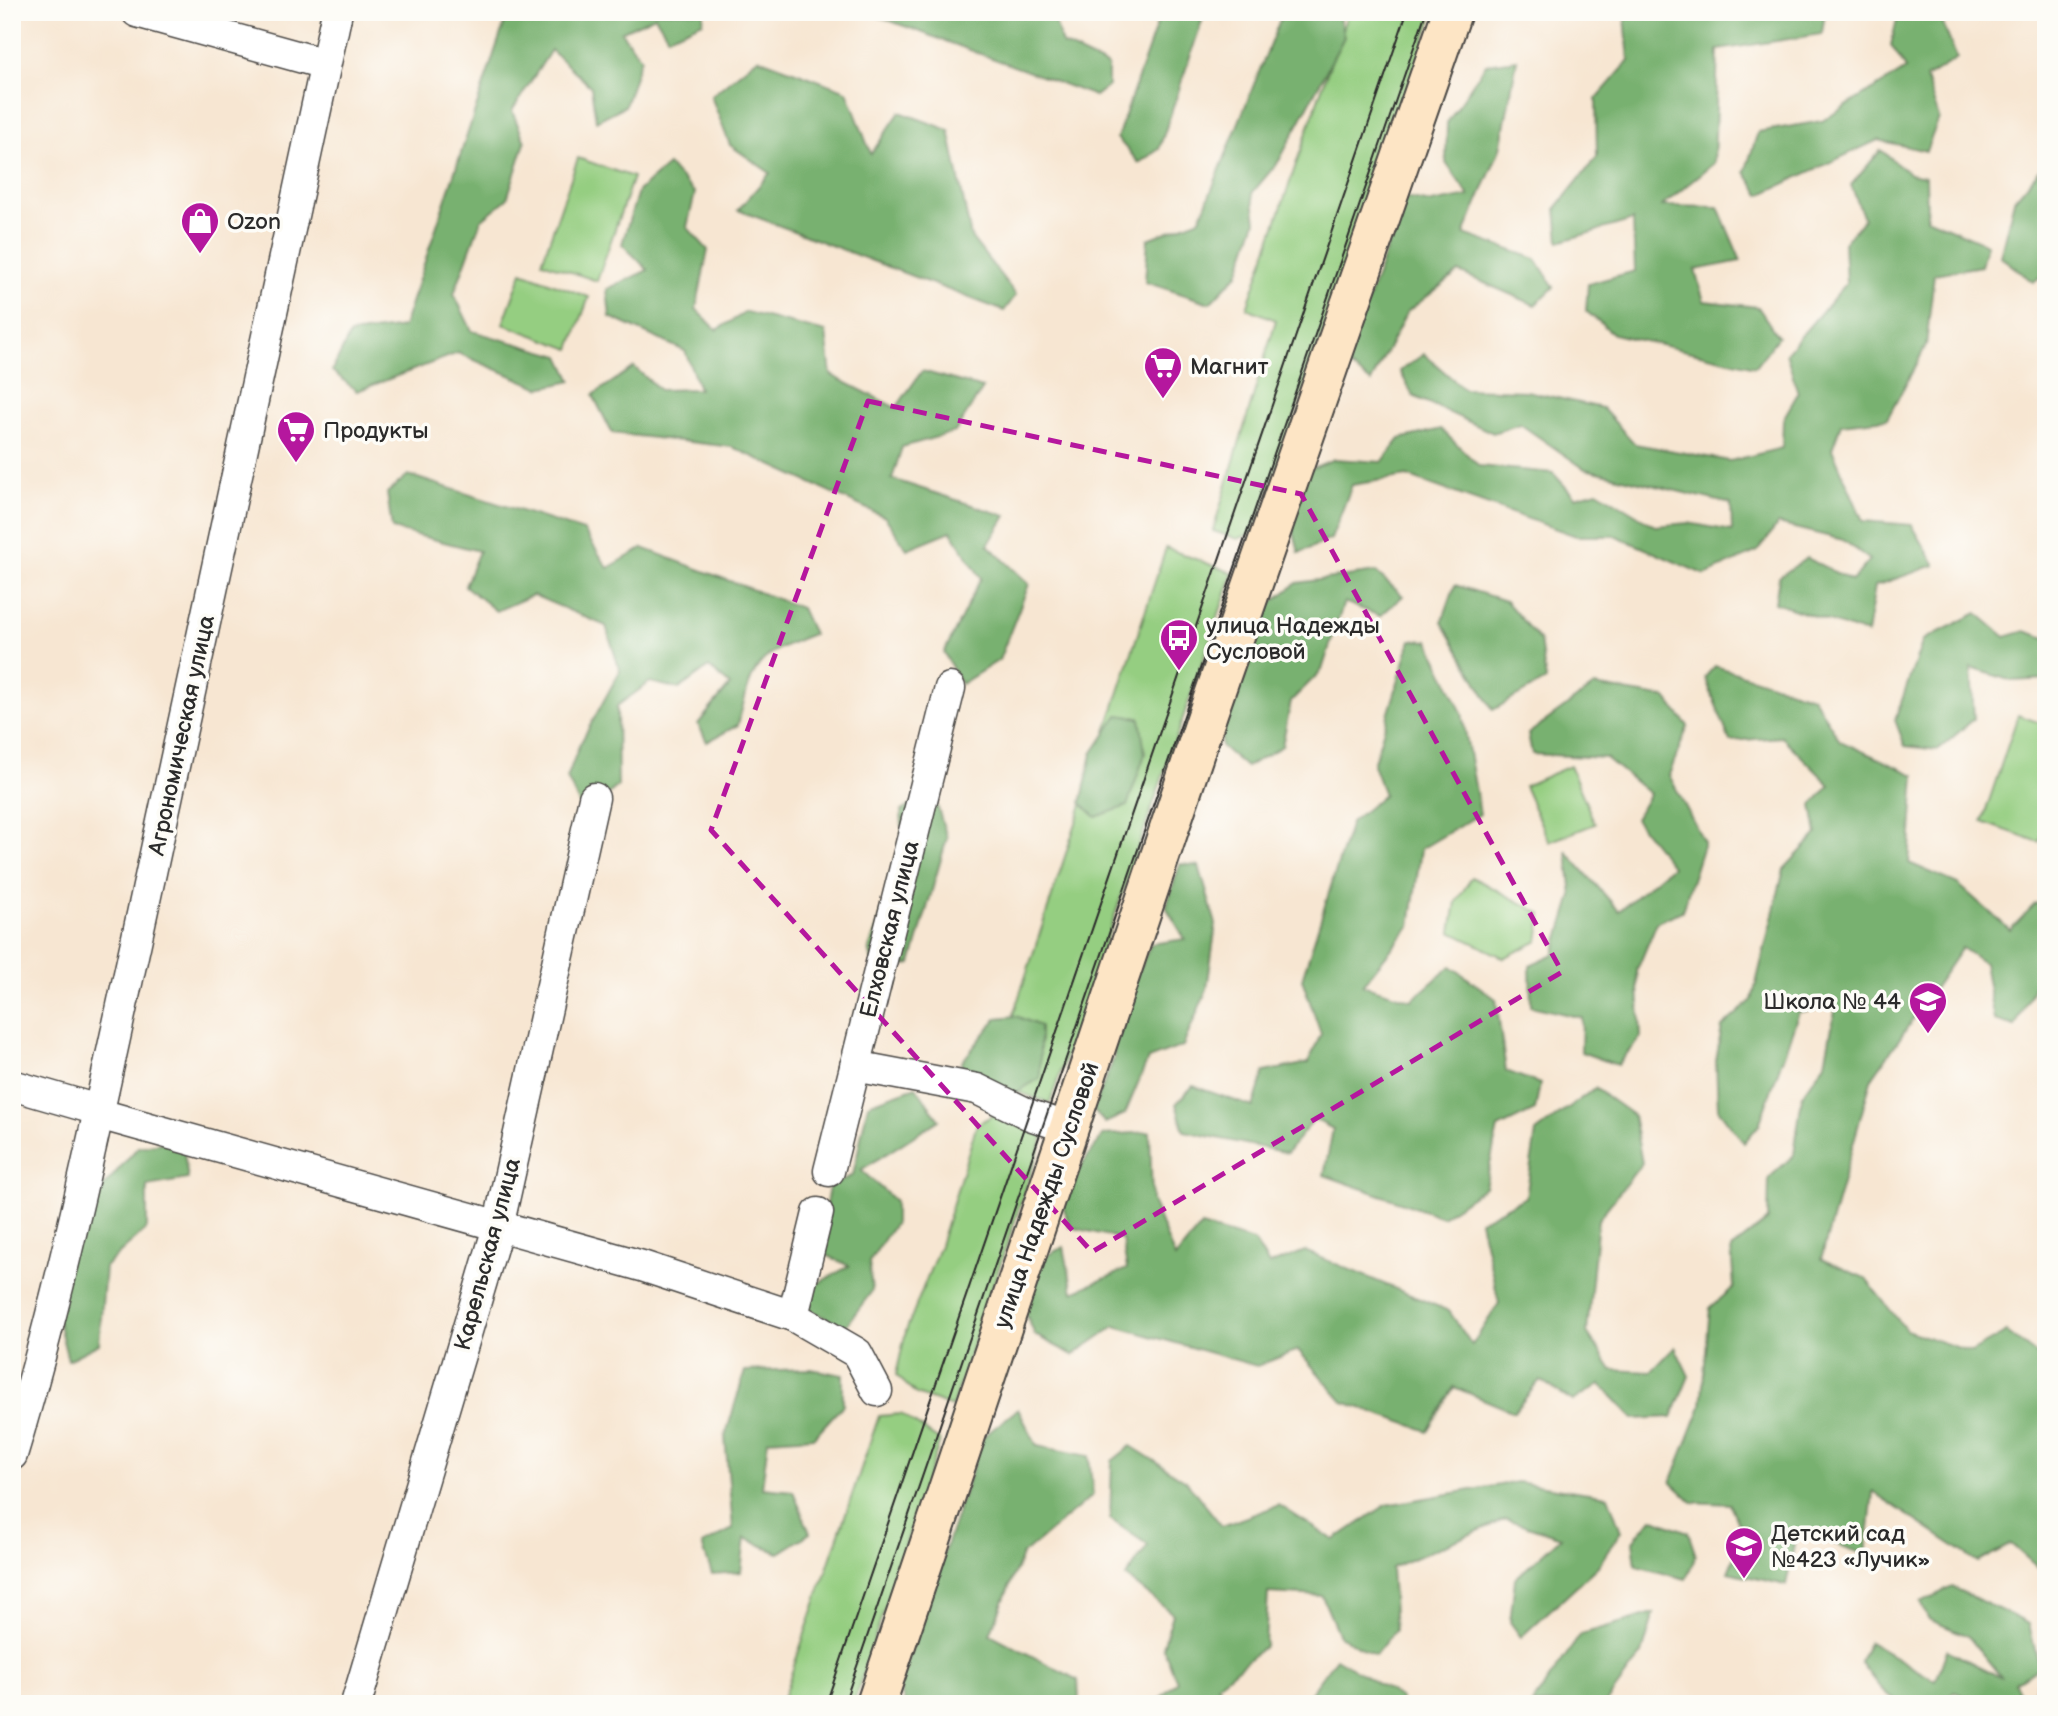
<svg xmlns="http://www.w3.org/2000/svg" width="2058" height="1716" font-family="'Balsamiq Sans',sans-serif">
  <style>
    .green { fill: #95ce81; stroke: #607c56; stroke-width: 2 }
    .forest { fill: #78b16f; stroke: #526e4d; stroke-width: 2 }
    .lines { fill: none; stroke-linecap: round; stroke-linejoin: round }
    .street-casing { stroke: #4a4744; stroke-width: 33 }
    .secondary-casing { stroke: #4a4744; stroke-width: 42 }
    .street { stroke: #fff; stroke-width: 30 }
    .secondary { stroke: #fde5c5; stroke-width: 38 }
    .tram { stroke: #2b2b2b; stroke-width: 2 }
    .marked { fill: none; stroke: #b5179e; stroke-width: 5; stroke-dasharray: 14 9; stroke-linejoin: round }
    .labels { text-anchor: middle; stroke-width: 7; stroke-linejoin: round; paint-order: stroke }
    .poi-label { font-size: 23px; fill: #2b2b2b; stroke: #fdfcf7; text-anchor: start }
    .street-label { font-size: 23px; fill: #2b2b2b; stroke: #fdfcf7 }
  </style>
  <rect width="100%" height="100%" fill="#fdfcf7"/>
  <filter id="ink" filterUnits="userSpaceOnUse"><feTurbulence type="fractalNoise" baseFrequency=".0143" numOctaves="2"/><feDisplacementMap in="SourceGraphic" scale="14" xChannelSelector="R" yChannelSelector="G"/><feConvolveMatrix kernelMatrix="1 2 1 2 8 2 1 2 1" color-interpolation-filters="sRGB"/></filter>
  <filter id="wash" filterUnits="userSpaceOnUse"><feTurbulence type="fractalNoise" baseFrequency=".00686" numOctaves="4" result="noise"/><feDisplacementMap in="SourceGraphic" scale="28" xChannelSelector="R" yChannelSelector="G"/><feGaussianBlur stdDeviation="1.57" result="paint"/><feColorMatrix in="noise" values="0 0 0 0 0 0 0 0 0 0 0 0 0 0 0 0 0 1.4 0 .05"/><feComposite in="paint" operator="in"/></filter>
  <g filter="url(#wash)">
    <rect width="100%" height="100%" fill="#f7e6d2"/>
    <g class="green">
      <path d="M1348,12H1434L1255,532L1238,539L1213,531L1276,320L1247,308Z"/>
      <path d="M578,158L633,177L597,281L542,262Z"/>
      <path d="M522,272L589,297L570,349L503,324Z"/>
      <path d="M1166,548L1233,573L1050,1103L1000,1086L997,1064Z"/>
      <path d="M2018,715L2046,725V822L2039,842L1982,822Z"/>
      <path d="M1570,766L1595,824L1549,842L1524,786Z"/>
      <path d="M1472,877L1542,914L1538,941L1504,958L1451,932L1456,902Z"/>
      <path d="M997,1113L1046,1129L952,1407L916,1394L896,1375L906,1331L940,1245L977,1124Z"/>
      <path d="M901,1414L940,1441L853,1704H781L879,1416Z"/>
    </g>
    <g class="forest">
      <path d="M508,12H704L703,22L668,37L655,16L621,32L641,58L625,106L596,121L591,87L551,50L512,111L525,142L507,199L481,220L454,294L472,331L560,356L572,381L540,388L458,353L357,391L332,371L350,334L403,327Z"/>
      <path d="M866,12H1052L1062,44L1108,66V86L1095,96Z"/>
      <path d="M1161,12H1205L1159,149L1139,163L1117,138Z"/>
      <path d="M1283,12H1338L1344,37L1279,161L1252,193L1256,221L1238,274L1210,303L1145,282L1148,239L1200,219Z"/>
      <path d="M1629,12H1825L1822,34L1718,50L1714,163L1662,206L1718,207L1741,261L1695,270L1704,301L1758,307L1778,337L1755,367L1614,334L1586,311L1588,284L1635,271L1633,220L1559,242L1556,208L1597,157L1596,99L1629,61L1625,17Z"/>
      <path d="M1887,12H1938L1957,58L1926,78L1939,118L1926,151L1878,140L1760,195L1745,172L1758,132L1822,121L1906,69L1891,45L1897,19Z"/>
      <path d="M758,58L847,91L871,154L900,112L949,130L971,237L1016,295L1004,311L738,210L770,173L730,145L711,96Z"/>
      <path d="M1517,60L1500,149L1464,234L1536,259L1554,287L1535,305L1459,272L1407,312L1371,382L1345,363L1405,198L1431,203L1469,196L1446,163L1447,123L1486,64Z"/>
      <path d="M1881,150L1910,174L1926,177L1927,218L1987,244L1981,266L1934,274L1926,346L1887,419L1841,424L1832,449L1863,521L1912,525L1935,565L1875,586L1867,634L1775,603L1779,577L1807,558L1852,581L1870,560L1843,540L1778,524L1758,551L1705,575L1616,536H1576L1407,476L1352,485L1331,539L1299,553L1289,512L1305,471L1334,459L1382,462L1400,439L1441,429L1479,466L1553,473L1575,497L1597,491L1655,526L1688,523L1732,531L1731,504L1585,469L1520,424L1493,433L1413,396L1400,371L1424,354L1464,389L1527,391L1602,408L1635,444L1730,461L1782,448L1783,419L1798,393L1786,353L1846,284L1844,243L1864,219L1851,185Z"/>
      <path d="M2046,162V273L2033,282L2000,256L2014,200Z"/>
      <path d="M668,165L695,193L687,227L708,250L696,309L717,330L746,312L826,332L831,375L896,408L922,371L983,388L955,432L902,447L892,479L1006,516L988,545L1029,584L999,660L961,684L944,653L981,578L951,531L907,549L885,517L732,447L612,433L593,395L634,367L660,390L699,389L685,351L610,317L607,289L648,270L622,244L638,191Z"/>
      <path d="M408,475L584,531L608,568L643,548L801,608L813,634C753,657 753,665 738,725L707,742L698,724L730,685L709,667L679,689L650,682L617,706L618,786L584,814L567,778L579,746L620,671L606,626L533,595L496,611L465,586L479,551L392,529L387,493Z"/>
      <path d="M1376,572L1403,596L1380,616L1344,602L1322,670L1291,701L1282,746L1246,767L1221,746L1224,690L1254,616L1297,583Z"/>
      <path d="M1455,585L1506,601L1540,641L1546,680L1493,710L1442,622Z"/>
      <path d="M1977,613L2005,637L2025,631L2046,638V679L2012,681L1971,668L1974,719L1938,750L1905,746L1895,720L1923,640Z"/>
      <path d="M1411,640L1429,641L1462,713L1480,814L1421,849L1410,926L1362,985L1412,1000L1451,966L1496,999L1506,1071L1540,1084L1535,1110L1498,1128L1485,1187L1442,1217L1324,1175L1333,1129L1314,1119L1287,1153L1184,1131L1176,1104L1193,1086L1253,1107L1264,1072L1308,1063L1321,1034L1302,979L1351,822L1384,795L1373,765Z"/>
      <path d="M1715,666L1813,697L1840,741L1915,775L1909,863L1958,884L2010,930L2036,903L2046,904V963L2015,1026L1994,1020L1984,963L1962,948L1871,1080L1821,1259L1865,1278L1906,1330L1971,1352L2007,1332L2046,1362V1575L2011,1544L1978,1562L1873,1492L1866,1555L1797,1530L1786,1585L1728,1572L1743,1535L1730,1504L1692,1502L1671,1482L1701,1406L1710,1308L1734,1287L1731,1249L1768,1220L1769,1178L1794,1155L1802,1096L1825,1063L1836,1006L1799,1012L1759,1125L1744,1143L1718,1109L1716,1061L1722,1027L1752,1000L1784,869L1817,834L1812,805L1830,785L1782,737L1730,741L1705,677Z"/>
      <path d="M1594,686L1666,698L1688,726L1669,775L1704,842L1682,911L1657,922L1637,970L1641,1037L1617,1065L1581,1052L1582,1018L1531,1006L1530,965L1554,954L1572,896L1567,852L1619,911L1672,866L1635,819L1650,794L1606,758L1532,754L1528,734Z"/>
      <path d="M1118,715L1140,718L1145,754L1127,806L1096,817L1081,803L1092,754Z"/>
      <path d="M933,792L947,838L911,964L874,970L869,948L904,854L901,811Z"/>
      <path d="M1180,864L1199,866L1216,924L1207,989L1183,1046L1148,1059L1125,1114L1105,1123L1093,1110L1114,1058L1112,1025L1151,944L1185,939L1166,907Z"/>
      <path d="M1016,1016L1040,1026V1078L1007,1098L971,1080L961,1063L997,1018Z"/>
      <path d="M916,1087L939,1120L861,1170L895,1201V1223L869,1262L872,1291L845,1327L803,1307L806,1290L849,1266L818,1251L829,1187L853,1175L868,1104Z"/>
      <path d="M1595,1088L1633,1115L1642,1163L1598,1220L1587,1332L1612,1370L1651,1372L1675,1347L1689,1376L1672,1417L1634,1419L1600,1384L1573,1401L1540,1380L1514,1412L1454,1387L1428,1431L1343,1402L1298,1350L1257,1366L1115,1326L1073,1355L1035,1335L1019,1298L1032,1262L1064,1247L1073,1292L1127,1269L1122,1239L1070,1227L1060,1197L1103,1135L1150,1132L1152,1201L1175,1258L1201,1226L1254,1241L1269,1265L1305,1251L1449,1311L1472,1345L1499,1303L1480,1221L1526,1197L1536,1132Z"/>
      <path d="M182,1139L188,1179L147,1186V1228L105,1267L99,1344L68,1360L52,1298L96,1195L138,1147Z"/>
      <path d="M811,1369L843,1375V1405L814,1437L768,1440L762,1488L793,1491L810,1533L779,1553L745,1538L741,1572L712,1574L702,1545L733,1529L725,1437L745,1371Z"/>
      <path d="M1018,1409L1037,1446L1089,1456L1093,1495L1022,1555L990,1634L1078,1680L1079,1700L1062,1704H905L899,1685L983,1437Z"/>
      <path d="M1131,1446L1186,1481L1222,1526L1279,1505L1334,1540L1386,1505L1517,1482L1608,1496L1621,1531L1598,1566L1521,1637L1510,1622L1515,1579L1561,1537L1506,1519L1391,1568L1395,1630L1375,1655L1339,1636L1322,1596L1268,1593L1265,1646L1218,1684L1227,1704H1154L1177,1682L1163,1647L1173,1614L1126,1577L1148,1545L1110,1519L1112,1461Z"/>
      <path d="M1652,1518L1688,1532L1696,1556L1686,1579L1636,1566L1633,1541Z"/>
      <path d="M1952,1587L2029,1624L2039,1667L2015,1682L2023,1704H1982L1954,1691L1946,1699L1948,1704C1893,1704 1892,1707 1860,1661L1869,1642L1936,1681L1947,1650L2002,1678L1968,1636L1928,1619L1921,1602Z"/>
      <path d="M1654,1613L1642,1654L1605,1704H1532L1581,1634Z"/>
      <path d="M1336,1658L1401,1698V1704H1302Z"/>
      <path d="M2046,1678V1704H2030L2038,1681Z"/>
    </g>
  </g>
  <g filter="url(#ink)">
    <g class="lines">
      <defs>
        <g id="street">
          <path d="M137,12L325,64"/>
          <path d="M855,1066L977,1089L1030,1115L1069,1128"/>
          <path d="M12,1085L98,1110L110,1117L642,1266L793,1316L857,1353L877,1391"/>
          <path d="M829,1171L950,688"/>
          <path d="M793,1316L818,1213"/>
          <path d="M12,1455C63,1287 98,1114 136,942C204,633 268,322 337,12"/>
          <path d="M356,1704L498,1227L594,798"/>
        </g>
        <path id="secondary" d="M876,1704L1209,710L1452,12"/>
      </defs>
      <use href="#street" class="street-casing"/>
      <use href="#secondary" class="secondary-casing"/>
      <use href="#street" class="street"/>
      <use href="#secondary" class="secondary"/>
      <g class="tram">
        <path d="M826,1704L1407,12"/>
        <path d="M844,1704L1426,12"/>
      </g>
    </g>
  </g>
  <path class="marked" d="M868,401L1301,494L1562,972L1092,1252L711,830Z"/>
  <defs>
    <symbol id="shop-pin" viewBox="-11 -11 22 30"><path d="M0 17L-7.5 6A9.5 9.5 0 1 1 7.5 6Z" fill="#b5179e" stroke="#fdfcf7"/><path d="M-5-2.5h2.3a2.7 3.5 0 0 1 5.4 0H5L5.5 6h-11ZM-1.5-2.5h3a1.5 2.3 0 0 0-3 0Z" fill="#fff"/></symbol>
    <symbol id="supermarket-pin" viewBox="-11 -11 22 30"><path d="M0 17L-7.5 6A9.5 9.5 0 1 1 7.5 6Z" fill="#b5179e" stroke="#fdfcf7"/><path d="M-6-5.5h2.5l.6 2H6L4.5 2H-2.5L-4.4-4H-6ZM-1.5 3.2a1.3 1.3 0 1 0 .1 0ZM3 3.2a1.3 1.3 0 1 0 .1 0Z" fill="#fff"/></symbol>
    <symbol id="bus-pin" viewBox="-11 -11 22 30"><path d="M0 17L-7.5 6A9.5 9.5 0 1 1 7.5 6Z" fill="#b5179e" stroke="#fdfcf7"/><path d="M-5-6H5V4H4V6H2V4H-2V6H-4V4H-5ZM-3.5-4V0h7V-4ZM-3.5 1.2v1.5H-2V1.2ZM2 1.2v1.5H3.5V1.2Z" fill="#fff"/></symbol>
    <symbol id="school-pin" viewBox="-11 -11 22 30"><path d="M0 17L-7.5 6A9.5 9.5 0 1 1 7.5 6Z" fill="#b5179e" stroke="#fdfcf7"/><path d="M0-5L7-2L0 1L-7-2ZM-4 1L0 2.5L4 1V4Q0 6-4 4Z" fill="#fff"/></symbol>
  </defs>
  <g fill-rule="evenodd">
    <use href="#shop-pin" x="178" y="199" width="44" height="60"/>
    <use href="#supermarket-pin" x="1141" y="344" width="44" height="60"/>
    <use href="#supermarket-pin" x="274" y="408" width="44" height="60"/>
    <use href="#bus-pin" x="1157" y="616" width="44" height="60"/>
    <use href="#school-pin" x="1906" y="979" width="44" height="60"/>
    <use href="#school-pin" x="1722" y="1524" width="44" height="60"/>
  </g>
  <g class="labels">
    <g class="poi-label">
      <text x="227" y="229">Ozon</text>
      <text x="1190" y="374">Магнит</text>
      <text x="323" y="438">Продукты</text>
      <text x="1206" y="633">улица Надежды<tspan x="1206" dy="26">Сусловой</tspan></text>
      <text x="1901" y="1009" text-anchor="end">Школа № 44</text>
      <text x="1771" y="1541">Детский сад<tspan x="1771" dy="26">№423 «Лучик»</tspan></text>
    </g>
    <g class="street-label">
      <text transform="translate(181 735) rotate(-78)" y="8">Агрономическая улица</text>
      <text transform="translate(889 929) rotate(-76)" y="8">Елховская улица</text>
      <text transform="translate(1046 1195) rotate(-71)" y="8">улица Надежды Сусловой</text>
      <text transform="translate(487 1254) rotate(-75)" y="8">Карельская улица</text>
    </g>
  </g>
  <rect width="2058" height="1716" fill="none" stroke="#fdfcf7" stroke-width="42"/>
</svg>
